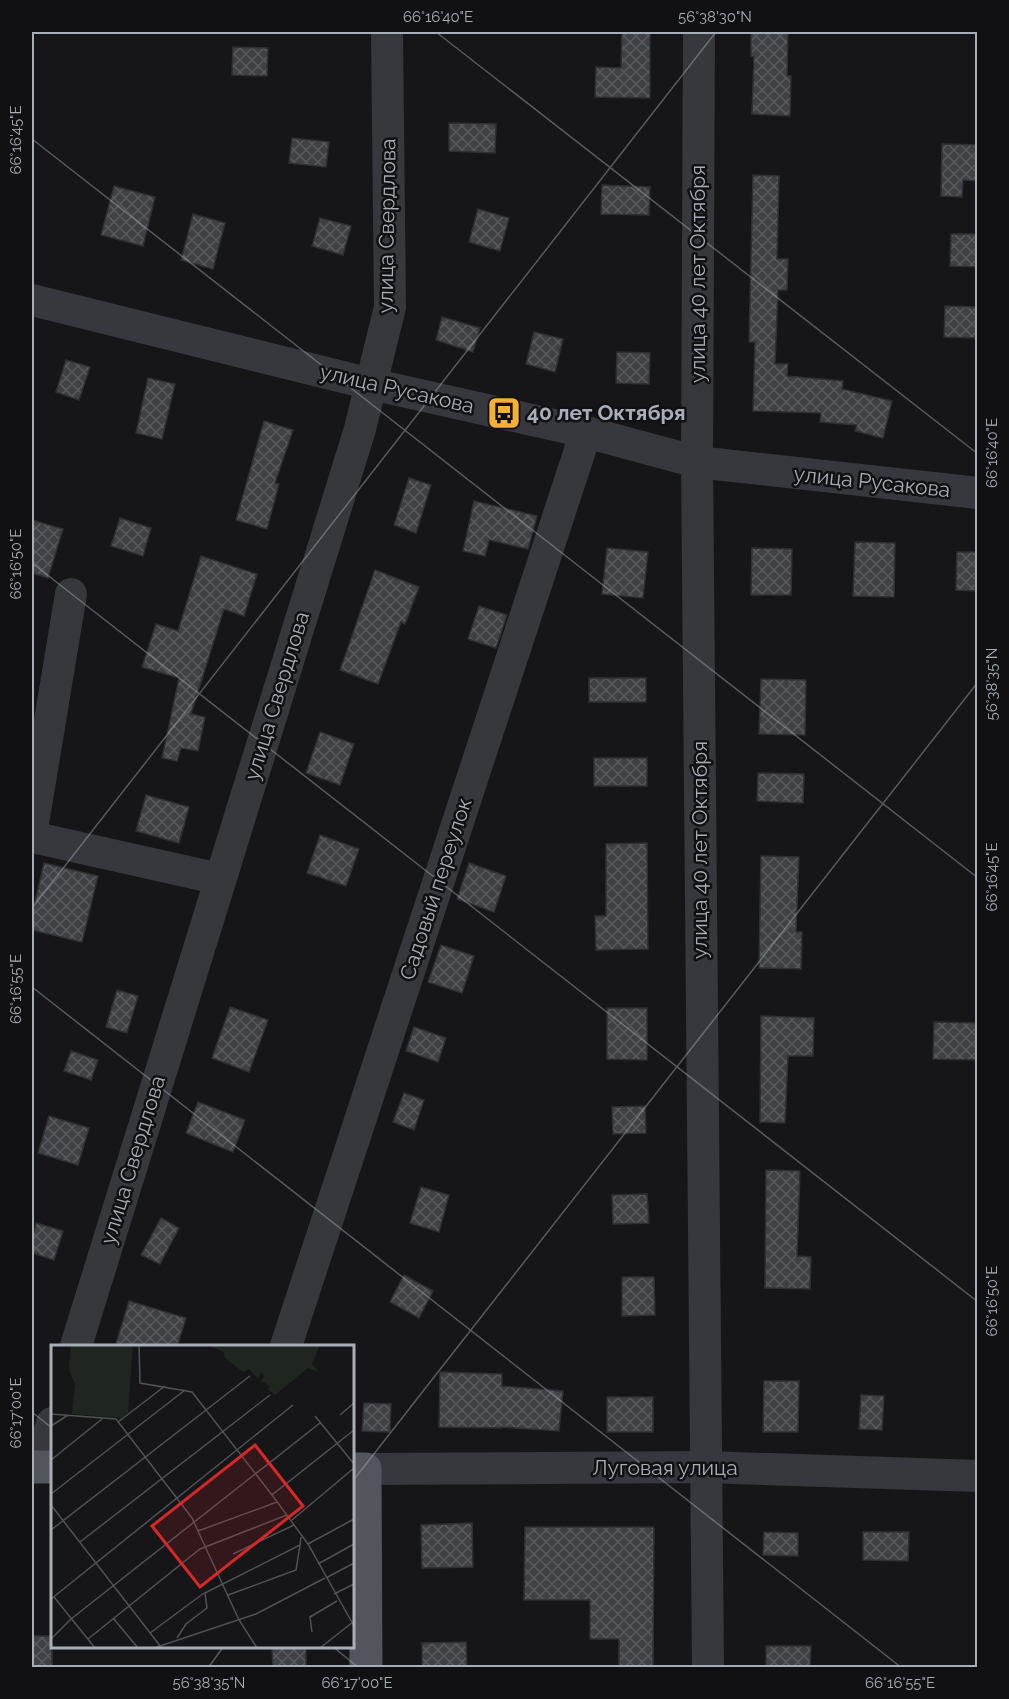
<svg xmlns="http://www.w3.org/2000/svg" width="1009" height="1699" font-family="Raleway,sans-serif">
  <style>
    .building { fill: url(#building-cross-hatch); stroke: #303034; stroke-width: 1.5 }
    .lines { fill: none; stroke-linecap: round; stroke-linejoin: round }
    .minor { stroke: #37383d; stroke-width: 32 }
    .major { stroke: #53555c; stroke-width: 33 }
    .ticks { fill: none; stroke: #a8adb8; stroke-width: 1.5; stroke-opacity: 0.45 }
    .labels { text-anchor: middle; stroke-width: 5; stroke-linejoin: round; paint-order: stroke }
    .street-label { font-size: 21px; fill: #a8adb8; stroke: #111113 }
    .poi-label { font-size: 21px; font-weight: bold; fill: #a8adb8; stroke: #111113; text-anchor: start }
    .inset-road { fill: none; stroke: #505258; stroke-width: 1.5 }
    .view { fill: #d62828; fill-opacity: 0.15; stroke: #d62828; stroke-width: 3 }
    .inset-edge { fill: none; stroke: #a8adb8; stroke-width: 3 }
    .neatline { fill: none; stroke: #a8adb8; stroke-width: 2 }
    .ticks-label { font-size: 15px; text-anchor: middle; fill: #a8adb8 }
  </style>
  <defs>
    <pattern id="building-cross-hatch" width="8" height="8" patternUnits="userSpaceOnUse" patternTransform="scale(1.5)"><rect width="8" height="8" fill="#404145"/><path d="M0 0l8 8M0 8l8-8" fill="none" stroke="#595a5e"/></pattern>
  </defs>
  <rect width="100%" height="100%" fill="#161618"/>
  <g class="building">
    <path d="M622,32L650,33V98L595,97L596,67L621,68Z"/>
    <path d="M751,32H788L787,76H791L790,116L752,114L754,57L751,56Z"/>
    <path d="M233,47L268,48L267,76L232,75Z"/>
    <path d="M449,123L496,124L495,153L449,151Z"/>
    <path d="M292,138L329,142L326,167L289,163Z"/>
    <path d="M942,144L978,145V181L963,180L962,197L941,196Z"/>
    <path d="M753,175L779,176L777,259H788L787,290H778L775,364H788L787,376L843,381L842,389L892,401L883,438L855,431L857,425L820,422L821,413L753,411L755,342H749Z"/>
    <path d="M602,185L650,187L649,215L601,214Z"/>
    <path d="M114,186L155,197L143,246L101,235Z"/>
    <path d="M478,209L509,218L500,251L469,242Z"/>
    <path d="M193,214L225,223L213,269L181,260Z"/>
    <path d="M320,218L351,226L343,255L312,246Z"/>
    <path d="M951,234H978V267L950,266Z"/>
    <path d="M945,306L978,307V338L944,337Z"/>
    <path d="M442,317L480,328L473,352L436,340Z"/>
    <path d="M534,332L563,339L555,372L526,364Z"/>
    <path d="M617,352L650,353L649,384L616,383Z"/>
    <path d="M66,360L90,367L79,400L56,392Z"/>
    <path d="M148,378L175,384L162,439L136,433Z"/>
    <path d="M264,421L293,430L275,483L279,484L267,529L236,520Z"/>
    <path d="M409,478L431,485L416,533L394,525Z"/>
    <path d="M474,501L537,516L528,549L489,540L485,556L463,551Z"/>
    <path d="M120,518L151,528L143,556L111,546Z"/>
    <path d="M32,520L63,529L48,578L32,573Z"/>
    <path d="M855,542L895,543L894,597L853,596Z"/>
    <path d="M607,548L648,552L643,598L602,594Z"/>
    <path d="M752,548L792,549L791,595H751Z"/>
    <path d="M957,552H978V591L956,590Z"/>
    <path d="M201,556L257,574L244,616L224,609L191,714L205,717L198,751L181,748L177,761L162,758L179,678L142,667L156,624L178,631Z"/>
    <path d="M375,570L419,587L405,624L401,622L378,684L340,670Z"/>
    <path d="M479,606L507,615L496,648L468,639Z"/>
    <rect x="589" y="678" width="57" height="24"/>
    <path d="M761,679L806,680L805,735L759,734Z"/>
    <path d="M320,732L354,744L340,785L306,773Z"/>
    <rect x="594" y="758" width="53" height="28"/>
    <path d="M758,773L804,774L803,803L757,801Z"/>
    <path d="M146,795L189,807L179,843L136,831Z"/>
    <path d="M320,835L359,849L346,886L307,873Z"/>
    <path d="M647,843L648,949L596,950L595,916H606V844Z"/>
    <path d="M761,856L799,857L796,932H802L801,969L759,968Z"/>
    <path d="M44,863L98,876L82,942L32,930V915Z"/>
    <path d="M469,863L506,876L494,912L457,899Z"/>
    <path d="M441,945L474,956L462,993L428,982Z"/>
    <path d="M117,990L138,996L127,1033L106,1027Z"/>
    <path d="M230,1007L268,1020L249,1072L212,1058Z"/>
    <path d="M607,1008H647V1060L607,1059Z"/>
    <path d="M761,1016L814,1018L813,1056H788L785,1123L760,1122Z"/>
    <path d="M934,1022L978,1023V1060L933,1059Z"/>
    <path d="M414,1027L446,1038L438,1062L406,1051Z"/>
    <path d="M71,1051L98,1060L91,1080L64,1071Z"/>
    <path d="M404,1093L424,1100L414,1130L393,1122Z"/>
    <path d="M198,1102L245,1120L233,1152L186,1133Z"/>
    <path d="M645,1106L646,1133L613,1134L612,1107Z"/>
    <path d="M49,1116L89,1128L78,1165L38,1153Z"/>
    <path d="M766,1170L800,1171L797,1256L811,1257L810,1289L765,1288Z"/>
    <path d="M421,1187L449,1195L439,1232L410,1223Z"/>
    <path d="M647,1194L649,1223L613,1224L612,1195Z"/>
    <path d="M161,1218L179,1228L160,1264L141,1255Z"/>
    <path d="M36,1223L63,1231L54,1260L32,1253V1239Z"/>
    <path d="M404,1275L433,1291L419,1318L390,1302Z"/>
    <path d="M622,1277H654L655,1315L622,1316Z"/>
    <path d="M129,1301L186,1318L177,1347H115Z"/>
    <path d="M440,1372L502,1374V1386L563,1391L559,1431L501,1427V1428L439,1427Z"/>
    <path d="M764,1381H799L798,1432H763Z"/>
    <path d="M861,1395L884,1396L882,1430L859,1429Z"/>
    <rect x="607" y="1397" width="46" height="35"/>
    <path d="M364,1403L391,1404L390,1432L362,1431Z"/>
    <path d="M472,1523L473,1567L422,1568L421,1525Z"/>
    <path d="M525,1527H654L653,1668H619V1639H590V1600H524Z"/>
    <path d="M764,1532L798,1533V1556L763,1555Z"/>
    <path d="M863,1532H909L908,1561L863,1560Z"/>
    <rect x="32" y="1636" width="20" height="32"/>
    <path d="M466,1642L467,1668H422V1643Z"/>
    <path d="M766,1646H811L810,1668H766Z"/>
    <path d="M272,1647H306V1668H273Z"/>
  </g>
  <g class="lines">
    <g class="minor">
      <path d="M699,32L697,462L708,1668"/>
      <path d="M32,300L371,384L586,432L697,462L978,493"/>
      <path d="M32,829L71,594"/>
      <path d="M32,837L220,879"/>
      <path d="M76,1346L360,429L390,307L387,32"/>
      <path d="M286,1346L586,432"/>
      <path d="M39,1467L52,1423"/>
      <path d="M365,1469L705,1467L978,1476"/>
    </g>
    <g class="major">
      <path d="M32,1467H52"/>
      <path d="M352,1469H365L366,1668"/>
    </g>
  </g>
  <path class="ticks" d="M436,32L978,454M32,139L978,878M32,563L978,1302M32,908L716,32M32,987L902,1668M32,1412L52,1428M352,1482L978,682M332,1646L359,1668M208,1668L224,1646M977,1668L978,1667"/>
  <defs>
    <symbol id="bus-square" viewBox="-11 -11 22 22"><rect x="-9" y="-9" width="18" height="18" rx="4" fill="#f2b134" stroke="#111113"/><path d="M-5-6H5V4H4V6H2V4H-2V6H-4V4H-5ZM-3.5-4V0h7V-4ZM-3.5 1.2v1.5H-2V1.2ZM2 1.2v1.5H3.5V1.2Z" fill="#111"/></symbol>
  </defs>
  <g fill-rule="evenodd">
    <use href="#bus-square" x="485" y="394" width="38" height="38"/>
  </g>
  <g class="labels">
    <g class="street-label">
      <text transform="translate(387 226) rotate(-89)" y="7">улица Свердлова</text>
      <text transform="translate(698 274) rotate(-90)" y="7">улица 40 лет Октября</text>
      <text transform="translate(397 389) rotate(13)" y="7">улица Русакова</text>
      <text transform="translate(872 482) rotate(6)" y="7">улица Русакова</text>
      <text transform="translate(277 696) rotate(-73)" y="7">улица Свердлова</text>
      <text transform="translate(700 850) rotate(-90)" y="7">улица 40 лет Октября</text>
      <text transform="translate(436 889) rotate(-72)" y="7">Садовый переулок</text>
      <text transform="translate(133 1160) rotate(-73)" y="7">улица Свердлова</text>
      <text x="665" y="1475">Луговая улица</text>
    </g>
    <g class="poi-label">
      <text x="527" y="420">40 лет Октября</text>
    </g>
  </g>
  <g transform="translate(51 1345)">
    <rect width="303" height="303" fill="#161618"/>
    <path d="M156,0H269L261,19L268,27L257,23L224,50L217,44L219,41L210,36L213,31L210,27L207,34L198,24L192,27L174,13L173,7Z" fill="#1e261f"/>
    <path d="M20,0H82L77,68L70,73L21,69L24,39L18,25Z" fill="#1e261f"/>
    <path class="inset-road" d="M88,0L89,38L141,47L221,150M0,69L65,74L141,173L188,275L206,303M289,70L303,58M264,71L303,119M67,77L114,41M0,81L17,70M303,85L221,150L257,199L303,281M0,115L51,74M0,149L134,45M0,160L110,302M241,175L303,123M0,185L199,31M147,186L226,157M29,197L219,50M257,199L303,174M182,209L243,180M267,219L303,199M275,233L303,218M283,249L303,239M177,250L245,225L249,200M3,252L44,303M0,254L242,60M62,273L87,303M261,287L259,272L286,256M99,288L153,248M126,293L135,279L156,263L154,248L249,200L250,192M0,294L20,274L269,78M37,294L149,204L236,170M103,303L205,269L274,233M269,303L302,277"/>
    <path class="view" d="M204,100L252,161L149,242L101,181Z"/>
    <rect width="303" height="303" class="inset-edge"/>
  </g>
  <rect width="1009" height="1699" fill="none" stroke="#111113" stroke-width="66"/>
  <rect x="33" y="33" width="943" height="1633" class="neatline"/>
  <g class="ticks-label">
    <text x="438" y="22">66°16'40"E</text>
    <text x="715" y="22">56°38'30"N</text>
    <text transform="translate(16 140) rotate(-90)" y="5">66°16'45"E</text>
    <text transform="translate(992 453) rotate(-90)" y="5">66°16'40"E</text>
    <text transform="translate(16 564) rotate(-90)" y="5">66°16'50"E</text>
    <text transform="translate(992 684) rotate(-90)" y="5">56°38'35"N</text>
    <text transform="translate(992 877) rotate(-90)" y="5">66°16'45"E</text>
    <text transform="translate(16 989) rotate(-90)" y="5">66°16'55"E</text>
    <text transform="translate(992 1301) rotate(-90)" y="5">66°16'50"E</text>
    <text transform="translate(16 1413) rotate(-90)" y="5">66°17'00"E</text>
    <text x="209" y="1688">56°38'35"N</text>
    <text x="357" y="1688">66°17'00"E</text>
    <text x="900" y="1688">66°16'55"E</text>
  </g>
</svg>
